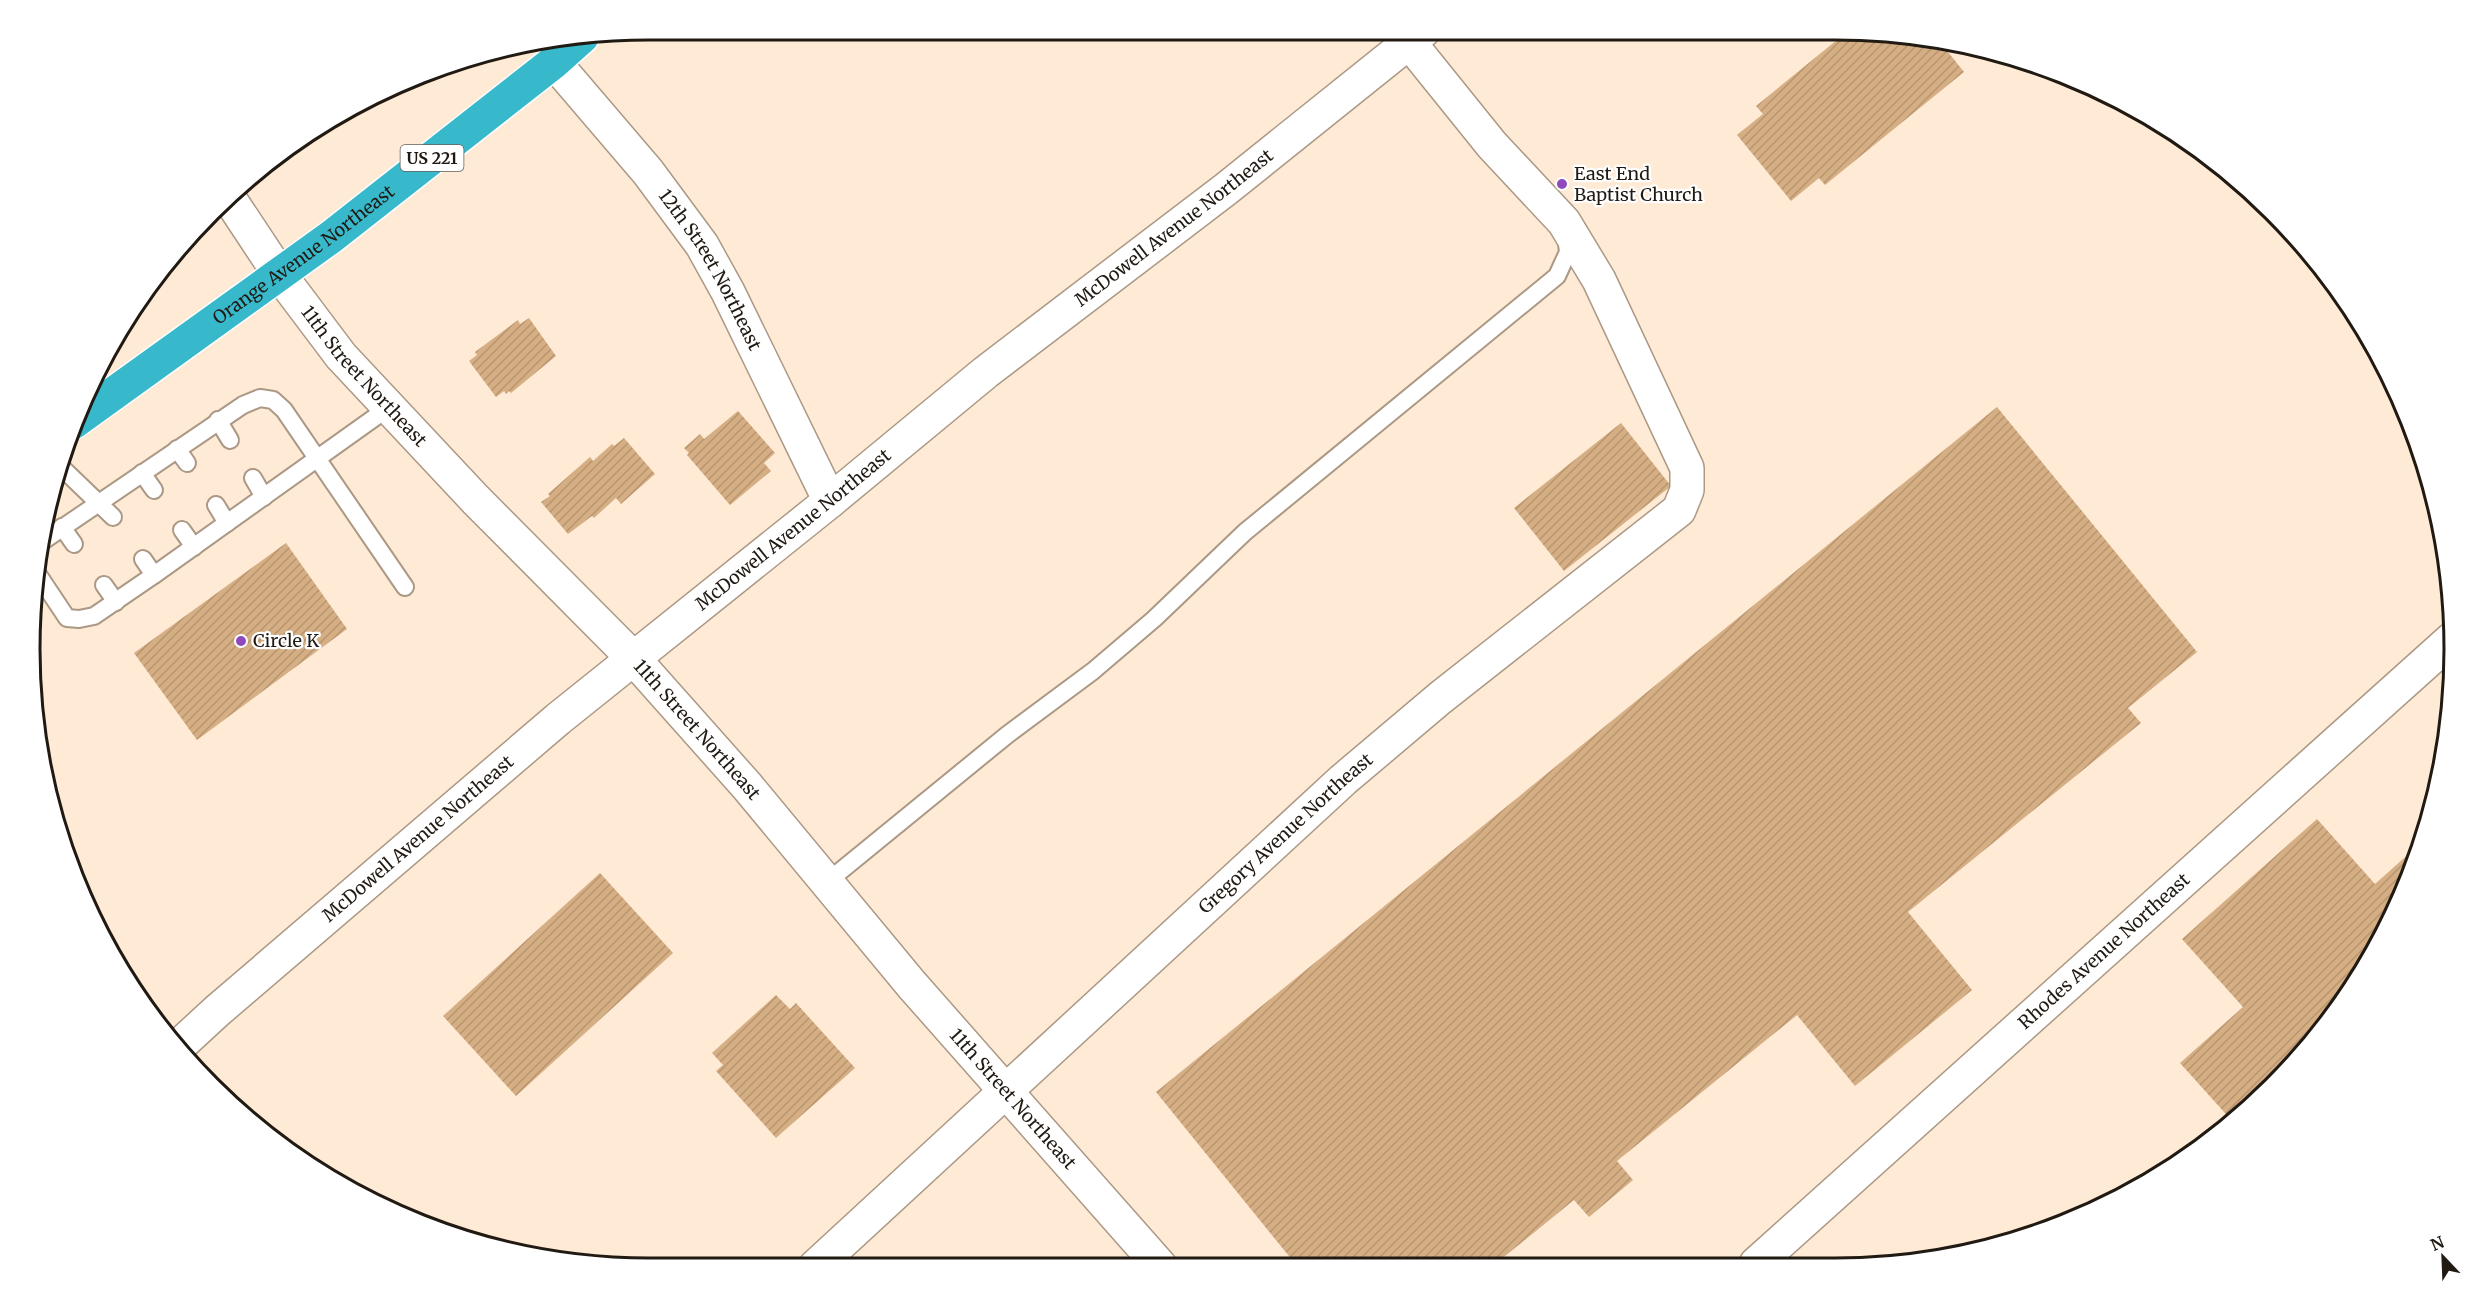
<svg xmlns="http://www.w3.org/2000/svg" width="2485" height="1299" font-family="Merriweather,serif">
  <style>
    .building { fill: url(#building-hatch) }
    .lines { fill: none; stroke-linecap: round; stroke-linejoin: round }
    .lane-casing { stroke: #ab9885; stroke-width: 20 }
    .street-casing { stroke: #ab9885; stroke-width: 36 }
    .highway-casing { stroke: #fff; stroke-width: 36 }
    .lane { stroke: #fff; stroke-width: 16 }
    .street { stroke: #fff; stroke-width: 33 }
    .highway { stroke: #38b8cb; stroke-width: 33 }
    .poi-dot { fill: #8f49bd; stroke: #fff; stroke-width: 2 }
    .labels { text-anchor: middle; stroke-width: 4.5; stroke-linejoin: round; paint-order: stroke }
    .shield { fill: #fff; stroke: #645f5a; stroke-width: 1.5 }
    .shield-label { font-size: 16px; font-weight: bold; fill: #211a13 }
    .poi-label { font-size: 18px; fill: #211a13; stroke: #fff; text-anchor: start }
    .street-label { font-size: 18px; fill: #211a13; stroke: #fff }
    .rim { fill: none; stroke: #211a13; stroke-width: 3 }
  </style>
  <defs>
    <pattern id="building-hatch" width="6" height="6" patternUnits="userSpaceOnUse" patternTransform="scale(1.5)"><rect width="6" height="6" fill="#d6ae84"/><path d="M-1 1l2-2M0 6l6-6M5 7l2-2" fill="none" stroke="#b79571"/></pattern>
  </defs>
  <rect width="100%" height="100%" fill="#feead5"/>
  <g class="building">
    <path d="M1848,31H1876L1940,42L1964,72L1825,185L1819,178L1791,201L1737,135L1763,114L1756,106Z"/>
    <path d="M529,318L556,356L511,393L509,391L506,394L504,391L496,397L469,361L477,355L475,352L518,320L520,324Z"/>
    <path d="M1997,407L2197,652L2128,708L2141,723L1908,912L1972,990L1855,1086L1797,1015L1617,1161L1633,1180L1589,1217L1574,1200L1494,1265L1297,1266L1156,1092Z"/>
    <path d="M738,411L775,453L764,463L771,471L730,505L687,455L689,453L684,448L700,434L704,439Z"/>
    <path d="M1621,423L1671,486L1564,571L1514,508Z"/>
    <path d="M624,438L655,474L621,504L616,498L594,518L592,516L568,534L541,502L550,496L548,494L590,457L593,461L612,444L614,446Z"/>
    <path d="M286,543L347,629L197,740L134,653Z"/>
    <path d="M2317,819L2375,884L2422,842L2391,924L2301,1058L2233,1122L2180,1063L2243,1007L2182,939Z"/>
    <path d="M600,873L673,953L516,1096L443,1016Z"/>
    <path d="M776,995L790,1009L796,1003L855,1068L776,1138L716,1071L723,1065L712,1053Z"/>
  </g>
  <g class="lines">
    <defs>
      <g id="lane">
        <path d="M218,420L230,440"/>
        <path d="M177,449L187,463"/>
        <path d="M59,465L113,517"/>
        <path d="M142,473L154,490"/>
        <path d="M253,478L264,497"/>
        <path d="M216,505L227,523"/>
        <path d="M62,527L74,544"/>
        <path d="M182,530L194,547"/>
        <path d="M43,541L243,405L260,398L273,400L284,410L405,587"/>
        <path d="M143,559L154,575L388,408"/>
        <path d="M37,573L67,618L79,619L94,616L154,575"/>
        <path d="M104,585L116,602"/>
        <path d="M827,882L1007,735L1093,671L1154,619L1245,532L1557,276L1568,252L1566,235"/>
      </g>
      <g id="street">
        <path id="s1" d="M554,62L648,172L702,245L728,292L830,501"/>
        <path id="s2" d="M229,198L280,275L341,356L476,500L634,659L747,786L912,985L1160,1266"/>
        <path id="s3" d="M178,1047L217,1011L558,719L830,501L986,372L1226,189L1423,31"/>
        <path id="s4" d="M1756,1264L2452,639"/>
        <path id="s5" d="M815,1267L1343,780L1440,698L1679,510L1687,490V468L1599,280L1564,222L1492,145L1409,42"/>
      </g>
      <g id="highway">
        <path id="s6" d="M74,422L331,237L554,62L582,37"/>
      </g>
    </defs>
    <use href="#lane" class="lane-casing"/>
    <use href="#street" class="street-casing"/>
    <use href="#highway" class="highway-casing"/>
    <use href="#lane" class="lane"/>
    <use href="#street" class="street"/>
    <use href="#highway" class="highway"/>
  </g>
  <g class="poi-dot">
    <circle cx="1562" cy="184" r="6"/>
    <circle cx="241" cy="641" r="6"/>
  </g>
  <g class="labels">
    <rect class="shield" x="400.5" y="145" width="63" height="26" rx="4.5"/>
    <g class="shield-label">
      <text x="432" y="164">US 221</text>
    </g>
    <g class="poi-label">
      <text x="1574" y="180">East End<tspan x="1574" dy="21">Baptist Church</tspan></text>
      <text x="253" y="647">Circle K</text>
    </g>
    <g class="street-label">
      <text dy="6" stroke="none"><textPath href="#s3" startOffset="1290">McDowell Avenue Northeast</textPath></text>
      <text dy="6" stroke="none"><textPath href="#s6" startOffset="284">Orange Avenue Northeast</textPath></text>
      <text dy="6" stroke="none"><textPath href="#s1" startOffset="261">12th Street Northeast</textPath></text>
      <text dy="6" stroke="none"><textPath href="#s2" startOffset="224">11th Street Northeast</textPath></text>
      <text dy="6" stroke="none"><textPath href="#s3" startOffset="804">McDowell Avenue Northeast</textPath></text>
      <text dy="6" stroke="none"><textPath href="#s2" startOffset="710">11th Street Northeast</textPath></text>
      <text dy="6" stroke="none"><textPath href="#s5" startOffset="640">Gregory Avenue Northeast</textPath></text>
      <text dy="6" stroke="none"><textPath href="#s3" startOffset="318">McDowell Avenue Northeast</textPath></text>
      <text dy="6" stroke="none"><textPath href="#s4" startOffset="468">Rhodes Avenue Northeast</textPath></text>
      <text dy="6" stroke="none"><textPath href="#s2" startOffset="1196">11th Street Northeast</textPath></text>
    </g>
  </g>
  <path d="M0 0H2485V1299H0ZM649 40H1835A609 609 0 0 1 2444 649V649A609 609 0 0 1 1835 1258H649A609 609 0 0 1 40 649V649A609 609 0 0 1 649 40Z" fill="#fff" fill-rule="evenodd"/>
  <path class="rim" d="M649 40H1835A609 609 0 0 1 2444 649V649A609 609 0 0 1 1835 1258H649A609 609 0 0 1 40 649V649A609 609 0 0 1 649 40Z"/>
  <g transform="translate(2443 1257) rotate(337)" stroke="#ffffff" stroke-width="4.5" paint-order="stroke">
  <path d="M0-4.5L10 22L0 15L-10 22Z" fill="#211a13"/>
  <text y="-9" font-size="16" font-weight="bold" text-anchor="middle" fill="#211a13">N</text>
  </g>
</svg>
